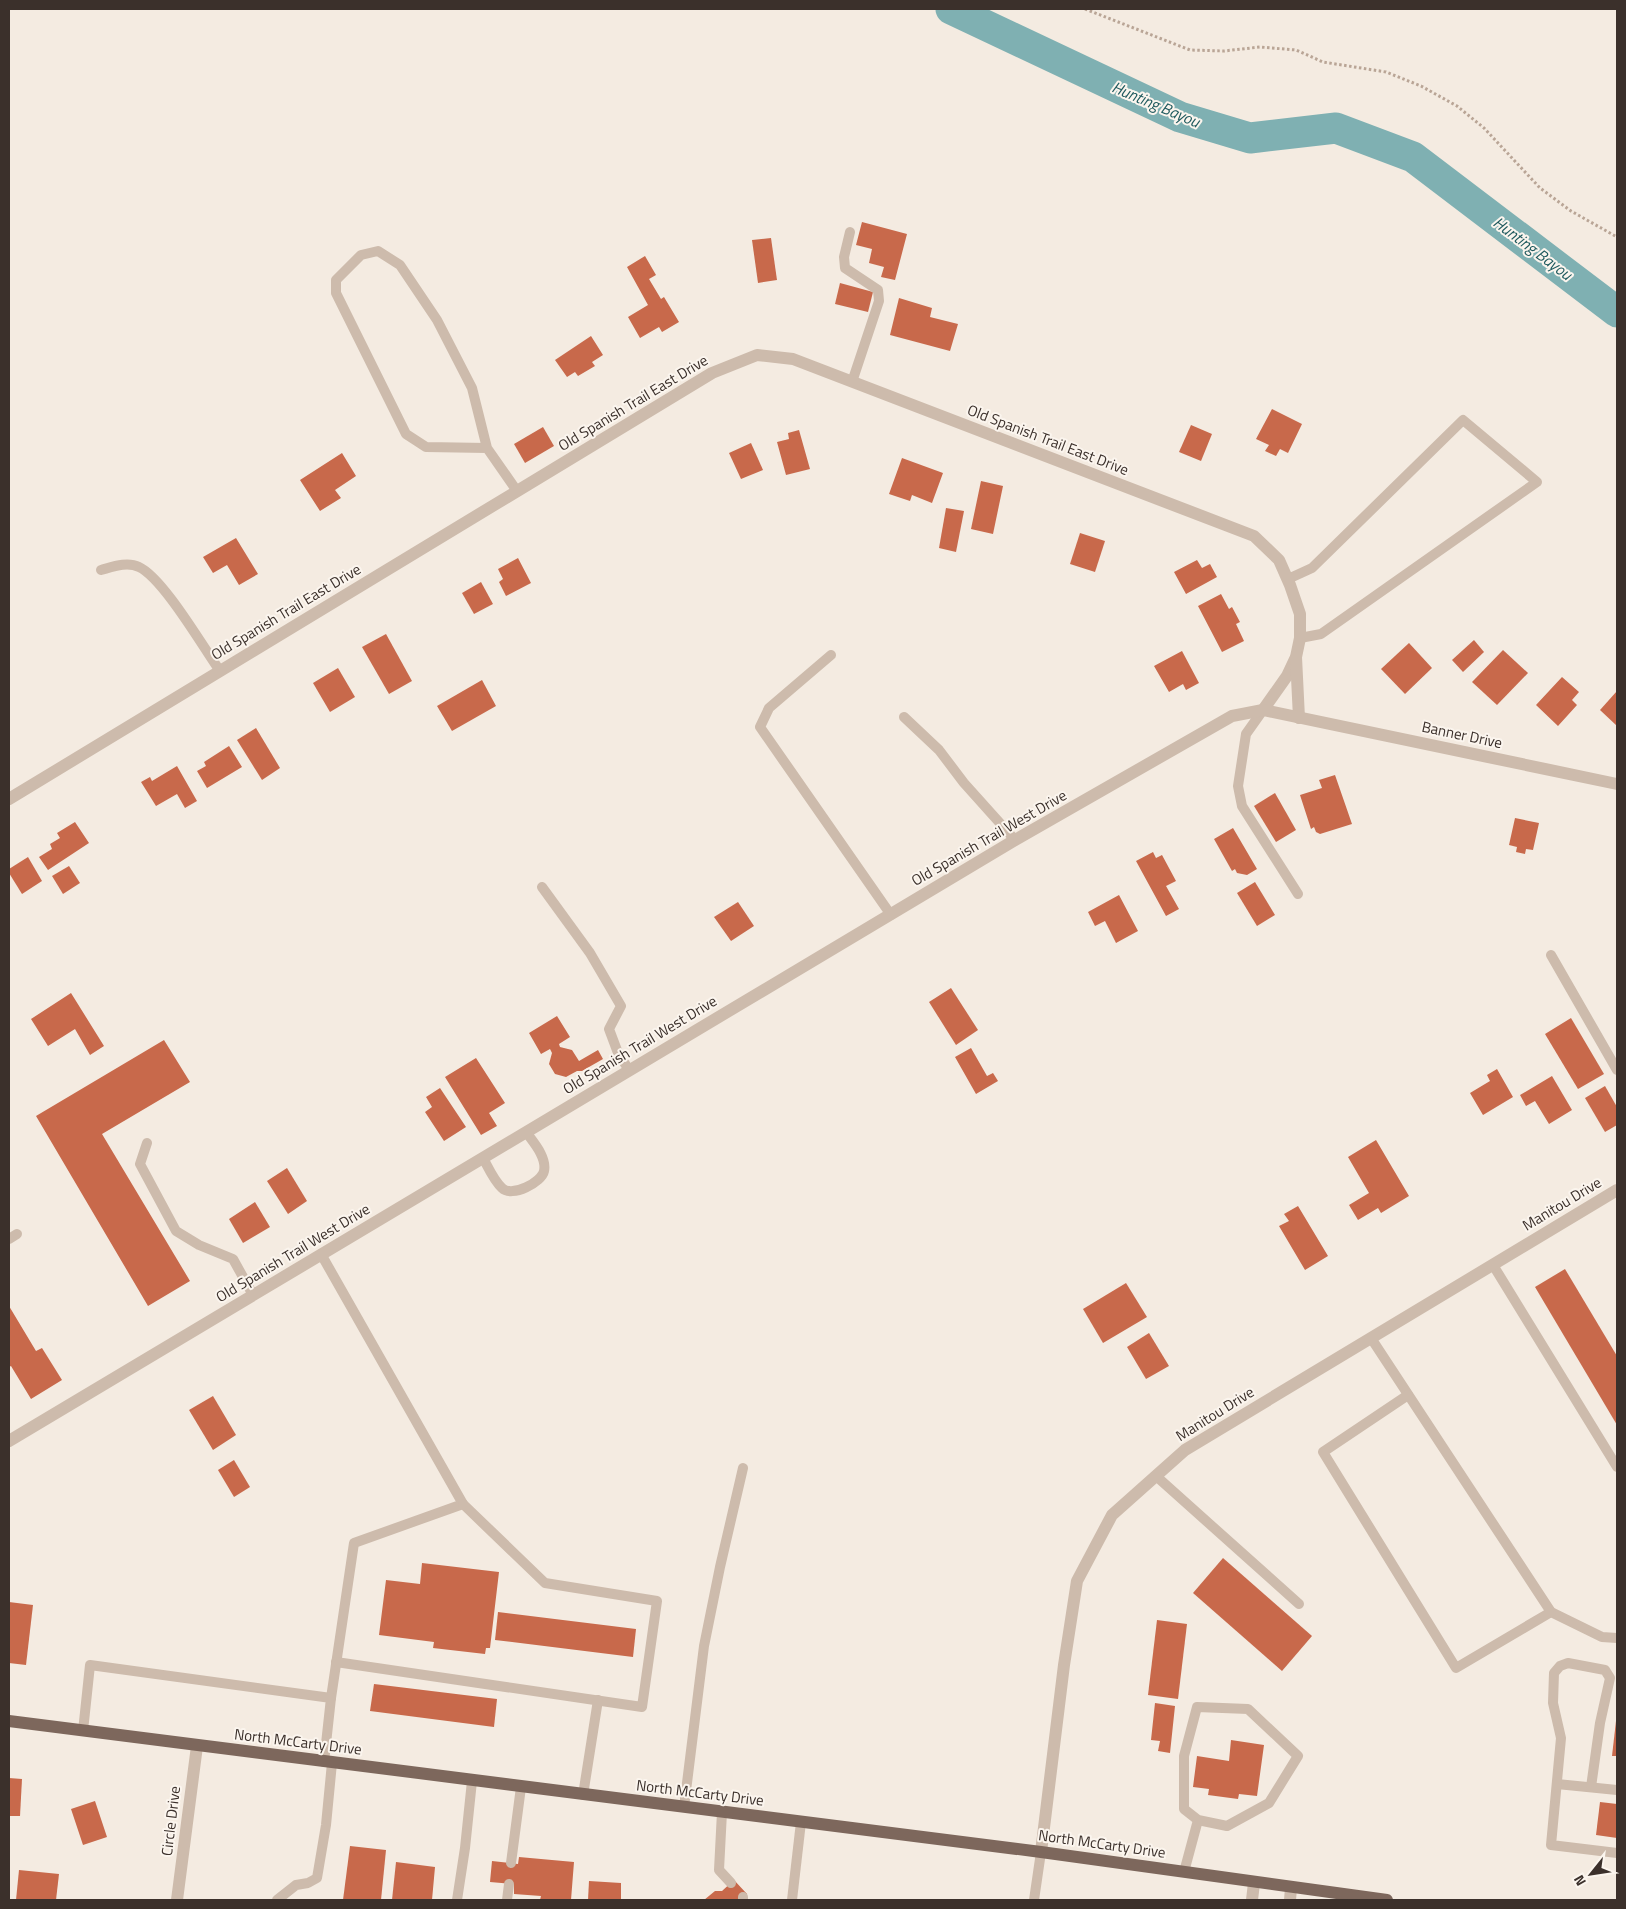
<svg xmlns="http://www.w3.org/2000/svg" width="1626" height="1909" font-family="'Titillium Web',sans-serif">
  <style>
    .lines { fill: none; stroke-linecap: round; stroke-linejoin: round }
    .river { stroke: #7fb0b2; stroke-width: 31 }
    .building { fill: #c8694b }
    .path { stroke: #b9a596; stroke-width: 3; stroke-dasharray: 2.5 2.5; stroke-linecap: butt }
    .service { stroke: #cdbbac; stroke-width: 10 }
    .minor { stroke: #cdbbac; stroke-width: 12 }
    .primary { stroke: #7d675c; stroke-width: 12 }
    .labels { text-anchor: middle; stroke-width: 4; stroke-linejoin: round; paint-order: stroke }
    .street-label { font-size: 15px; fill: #3b302b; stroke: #fbf5ee }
    .water-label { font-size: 16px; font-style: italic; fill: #1f5a5e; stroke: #fbf5ee }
  </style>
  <rect width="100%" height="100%" fill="#f4ebe1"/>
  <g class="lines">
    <path class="river" d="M951,9L1180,117L1250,138L1336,128L1413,157L1617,312"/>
  </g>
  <g class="building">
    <path d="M862,222L907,234L895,280L881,277L884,267L869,263L872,249L856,245Z"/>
    <path d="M771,238L777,280L758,283L752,240Z"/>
    <path d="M645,256L656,275L649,279L661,299L664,297L679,322L662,332L659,327L640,338L628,317L648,305L627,267Z"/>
    <path d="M840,283L873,292L868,312L835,304Z"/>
    <path d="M899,298L932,308L930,317L958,324L950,351L890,335Z"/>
    <path d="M591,336L603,355L592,362L595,366L578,376L575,372L567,377L555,360Z"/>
    <path d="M1272,409L1302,424L1288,453L1280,449L1276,456L1265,451L1269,445L1256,439Z"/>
    <path d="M1191,425L1212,434L1201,461L1179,452Z"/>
    <path d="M543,427L554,446L525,463L514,444Z"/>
    <path d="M799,430L810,469L786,475L777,442L789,439L788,433Z"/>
    <path d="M751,443L763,470L741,479L729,453Z"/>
    <path d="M342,453L356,476L335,490L341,498L320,511L300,480Z"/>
    <path d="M902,458L943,473L932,503L912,495L910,501L889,494Z"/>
    <path d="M981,481L1003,486L993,534L971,529Z"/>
    <path d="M946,508L964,511L956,552L939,548Z"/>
    <path d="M1080,533L1105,541L1095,572L1070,564Z"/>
    <path d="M236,538L258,574L239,585L227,565L213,573L203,557Z"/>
    <path d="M518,558L531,583L506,596L499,582L503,579L498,569Z"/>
    <path d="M1197,560L1202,568L1210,564L1217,577L1186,594L1174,572Z"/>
    <path d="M481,582L493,604L474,614L462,593Z"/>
    <path d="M1221,594L1229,609L1232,607L1240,622L1236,624L1244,641L1222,652L1198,606Z"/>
    <path d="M386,634L412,681L389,694L362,647Z"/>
    <path d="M1474,640L1484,652L1463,672L1452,660Z"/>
    <path d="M1409,643L1432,668L1405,694L1381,669Z"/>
    <path d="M1503,650L1528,673L1497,705L1472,682Z"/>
    <path d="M1182,651L1199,683L1186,690L1183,684L1169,692L1154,666Z"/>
    <path d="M338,668L355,697L330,712L313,683Z"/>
    <path d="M1562,677L1579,692L1572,700L1577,705L1558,726L1536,705Z"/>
    <path d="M482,680L496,706L452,731L437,706Z"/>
    <path d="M1617,691V726L1600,710Z"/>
    <path d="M256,728L280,768L262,780L237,740Z"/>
    <path d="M229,746L242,767L207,788L197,771L206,766L204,762Z"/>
    <path d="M177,766L197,801L185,808L177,794L156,806L141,782L150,777L152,781Z"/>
    <path d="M1335,775L1352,824L1320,834L1316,832L1314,827L1311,829L1300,795L1322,788L1319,780Z"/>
    <path d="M1275,793L1296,830L1276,842L1254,806Z"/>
    <path d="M1515,818L1539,823L1533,850L1526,849L1525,854L1516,852L1517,847L1509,845Z"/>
    <path d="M75,822L89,843L48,870L39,857L52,849L50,844L60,838L57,833Z"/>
    <path d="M1233,828L1257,869L1247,875L1237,873L1235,869L1232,871L1214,839Z"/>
    <path d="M1153,852L1156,858L1162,855L1176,881L1166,886L1179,909L1166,916L1136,861Z"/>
    <path d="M28,857L42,881L22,894L9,873V869Z"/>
    <path d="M69,866L80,883L63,894L52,876Z"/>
    <path d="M1255,882L1275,915L1257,926L1237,893Z"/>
    <path d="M1119,895L1138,931L1116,943L1105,921L1095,926L1088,912Z"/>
    <path d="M738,902L754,926L731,941L714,917Z"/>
    <path d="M951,988L978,1030L956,1045L929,1002Z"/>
    <path d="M71,993L104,1046L90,1055L75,1029L48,1046L31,1019Z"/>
    <path d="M557,1016L570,1037L559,1044L560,1047L572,1050L579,1061L598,1050L603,1059L582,1071H577L566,1077L555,1074L549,1064L552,1053L550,1049L541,1054L529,1033Z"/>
    <path d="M1571,1018L1604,1074L1578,1089L1545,1034Z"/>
    <path d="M164,1040L190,1082L102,1134L190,1281L148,1306L36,1116Z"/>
    <path d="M971,1048L987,1076L993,1073L998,1081L976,1094L955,1057Z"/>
    <path d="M476,1058L505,1103L489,1113L497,1126L481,1135L445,1077Z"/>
    <path d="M1497,1069L1513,1097L1483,1115L1470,1093L1490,1081L1487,1075Z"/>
    <path d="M1552,1076L1572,1110L1549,1124L1535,1101L1526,1106L1520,1095Z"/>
    <path d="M1605,1086L1617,1107V1125L1605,1132L1585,1098Z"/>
    <path d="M440,1088L466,1127L444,1141L425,1112L432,1107L426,1097Z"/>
    <path d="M1376,1140L1409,1196L1381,1213L1378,1208L1358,1220L1349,1205L1369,1193L1348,1157Z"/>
    <path d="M287,1168L307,1201L288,1214L267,1181Z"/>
    <path d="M255,1202L270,1227L243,1243L229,1219Z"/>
    <path d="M1298,1206L1328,1256L1305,1270L1279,1226L1289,1221L1284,1214Z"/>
    <path d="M1565,1269L1617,1356V1425L1535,1287Z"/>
    <path d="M1126,1283L1147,1317L1103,1343L1083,1309Z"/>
    <path d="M9,1306L36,1351L42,1348L62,1380L31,1399L11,1366L9,1367Z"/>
    <path d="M1149,1333L1169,1366L1146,1379L1127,1347Z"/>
    <path d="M213,1396L236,1435L213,1450L189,1410Z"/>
    <path d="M234,1460L250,1487L234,1497L218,1470Z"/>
    <path d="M1223,1558L1312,1636L1282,1671L1193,1593Z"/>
    <path d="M422,1563L499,1572L490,1648H486L485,1654L433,1648L434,1642L379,1635L386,1580L420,1584Z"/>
    <path d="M9,1602L33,1605L26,1665L9,1663Z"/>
    <path d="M498,1612L636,1629L633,1657L495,1640Z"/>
    <path d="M1157,1620L1187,1624L1178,1699L1148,1695Z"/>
    <path d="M374,1684L497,1699L494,1727L370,1711Z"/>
    <path d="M1155,1703L1175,1706L1170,1753L1158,1751L1160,1741L1151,1740Z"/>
    <path d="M1616,1721H1617V1756H1612Z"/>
    <path d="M1231,1740L1264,1745L1257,1796L1239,1794L1238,1799L1208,1795L1209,1789L1193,1787L1197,1756L1229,1761Z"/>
    <path d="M9,1778L22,1779L20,1816H9Z"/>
    <path d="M95,1801L107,1837L83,1845L71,1809Z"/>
    <path d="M1600,1802L1617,1804V1838L1596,1835Z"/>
    <path d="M350,1846L386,1850L381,1900H343Z"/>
    <path d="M519,1857L574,1862L571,1900H540L541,1896L514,1894V1884L490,1882L492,1861L518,1864Z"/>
    <path d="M396,1862L435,1867L432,1900H392Z"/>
    <path d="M19,1870L59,1874L56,1900H16Z"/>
    <path d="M734,1880L747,1894L739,1900H704L715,1891H722Z"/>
    <path d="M589,1881L621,1883V1900H588Z"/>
  </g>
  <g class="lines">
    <path class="path" d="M1085,9L1190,50L1224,51L1260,47L1296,50L1323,62L1386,72L1421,86L1457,106L1484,128L1540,188L1571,211L1617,237"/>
    <g class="service">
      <path d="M850,232L844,257L845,268L878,290L879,301L852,382"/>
      <path d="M487,448L472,388L437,320L400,265L378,251L361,255L336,280V293L406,434L426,447L487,448L517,491"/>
      <path d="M101,570C112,567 127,561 139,567C163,578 203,647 220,671"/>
      <path d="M1288,579L1312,568L1463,420L1537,482L1321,634L1300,638"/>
      <path d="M831,655L769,708L760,727L891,915"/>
      <path d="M1263,710L1246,734L1238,786L1242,806L1298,894"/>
      <path d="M904,717L939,750L964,783L1015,840"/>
      <path d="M542,887L590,953L621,1006L609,1029L618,1053L629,1070"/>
      <path d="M1551,955L1617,1070"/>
      <path d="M147,1143L140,1164L176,1231L199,1245L233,1259L253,1295"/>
      <path d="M483,1158C488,1167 494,1181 502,1188C512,1198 542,1182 544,1171C547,1157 533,1142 526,1132"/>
      <path d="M9,1239L17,1234"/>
      <path d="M321,1254L463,1504L354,1543L331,1698"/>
      <path d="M1493,1265L1617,1467"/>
      <path d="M1371,1338L1551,1612L1602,1637L1617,1638"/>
      <path d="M1408,1395L1323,1452L1456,1668L1551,1612"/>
      <path d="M1156,1476L1299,1604"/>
      <path d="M336,1662L642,1707L657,1601L545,1583L463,1504"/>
      <path d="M83,1731L90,1665L331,1698L324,1762"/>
      <path d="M1557,1784L1617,1790"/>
      <path d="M1591,1787L1600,1723L1610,1678L1605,1670L1568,1663L1560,1666L1554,1673L1553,1703L1561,1738L1551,1845L1617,1853"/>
      <path d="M583,1795L598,1700"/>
      <path d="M684,1807L704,1646L720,1567L743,1468"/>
      <path d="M722,1812L719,1870L731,1883"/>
      <path d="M511,1863L521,1787"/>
      <path d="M1184,1872L1198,1820L1227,1826L1269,1803L1298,1756L1248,1709L1197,1707L1184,1756V1809L1198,1820"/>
      <path d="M277,1900L296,1885L308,1883L317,1878L326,1825L332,1763"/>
      <path d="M457,1900L465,1848L472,1781"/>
      <path d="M507,1900L509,1884"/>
      <path d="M743,1900V1897"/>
      <path d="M792,1900L801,1822"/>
      <path d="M1034,1900L1041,1852"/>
    </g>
    <g class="minor">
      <path d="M1263,710L1287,676L1295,659"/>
      <path d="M9,799L712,373L757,355L793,359L1254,536L1279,560L1290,585L1300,614V638L1296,657L1299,718"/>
      <path d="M9,1441L1015,840L1232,716L1263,710L1617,784"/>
      <path d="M1041,1852L1064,1665L1077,1581L1112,1515L1185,1450L1617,1190"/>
      <path d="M177,1900L197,1746"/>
      <path d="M1252,1900L1254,1883"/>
      <path d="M1290,1900L1291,1888"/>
    </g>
    <path class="primary" d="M9,1721L1041,1852C1156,1868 1271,1885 1387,1900"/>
  </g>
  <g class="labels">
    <g class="street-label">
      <text transform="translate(633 403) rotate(-31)" y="5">Old Spanish Trail East Drive</text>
      <text transform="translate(1048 440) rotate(21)" y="5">Old Spanish Trail East Drive</text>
      <text transform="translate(286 612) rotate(-31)" y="5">Old Spanish Trail East Drive</text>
      <text transform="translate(1462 735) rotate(12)" y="5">Banner Drive</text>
      <text transform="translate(989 838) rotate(-30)" y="5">Old Spanish Trail West Drive</text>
      <text transform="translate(640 1045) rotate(-31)" y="5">Old Spanish Trail West Drive</text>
      <text transform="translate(1562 1204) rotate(-31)" y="5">Manitou Drive</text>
      <text transform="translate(293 1253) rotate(-31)" y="5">Old Spanish Trail West Drive</text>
      <text transform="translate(1215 1414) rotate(-32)" y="5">Manitou Drive</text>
      <text transform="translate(298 1742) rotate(7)" y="5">North McCarty Drive</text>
      <text transform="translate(700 1793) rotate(7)" y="5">North McCarty Drive</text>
      <text transform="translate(171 1821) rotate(-83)" y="5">Circle Drive</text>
      <text transform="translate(1102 1844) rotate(8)" y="5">North McCarty Drive</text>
    </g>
    <g class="water-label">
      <text transform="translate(1156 104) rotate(23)" y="6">Hunting Bayou</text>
      <text transform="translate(1533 248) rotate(37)" y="6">Hunting Bayou</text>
    </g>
  </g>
  <rect width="1626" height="1909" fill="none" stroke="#3b302b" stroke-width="20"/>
  <g transform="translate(1591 1874) rotate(240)" stroke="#fbf5ee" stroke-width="4" paint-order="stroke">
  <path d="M0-4L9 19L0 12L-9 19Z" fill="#3b302b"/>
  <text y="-8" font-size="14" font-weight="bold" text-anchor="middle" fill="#3b302b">N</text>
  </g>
</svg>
